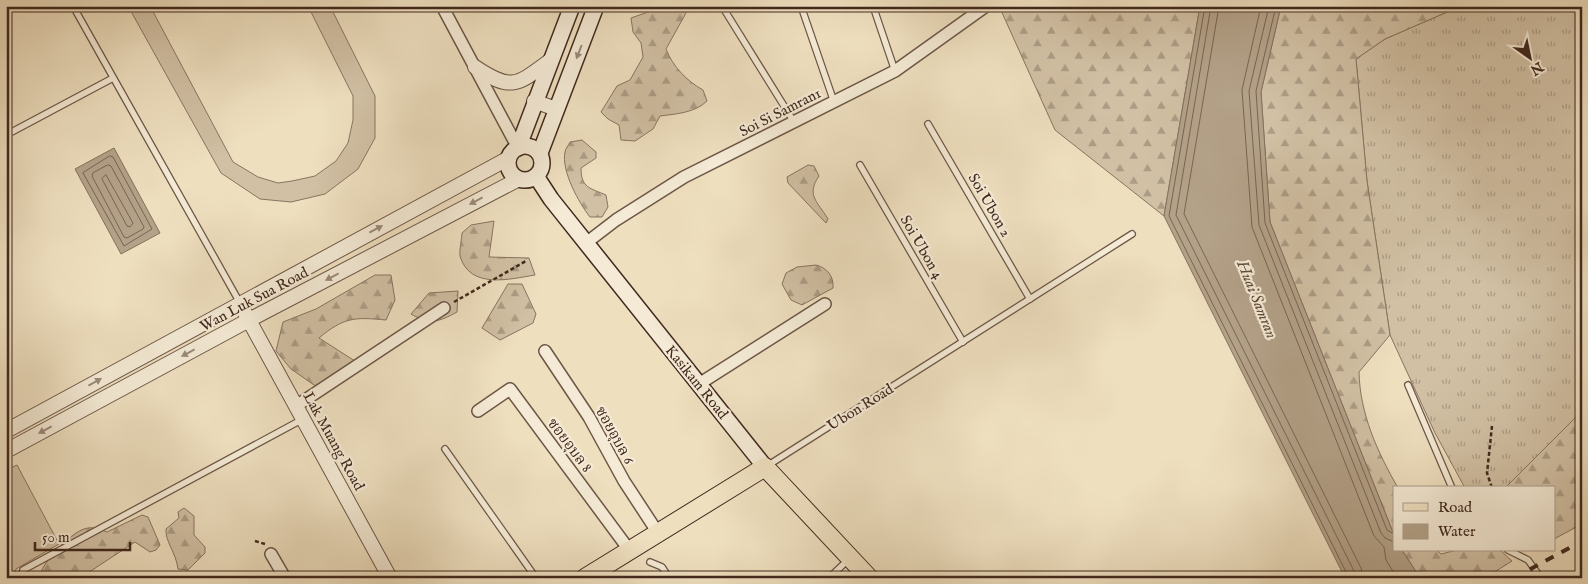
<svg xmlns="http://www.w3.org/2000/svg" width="1588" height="584" font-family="'IM FELL English','Noto Serif Thai',serif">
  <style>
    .grass { fill: url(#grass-tufts); stroke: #897461 }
    .forest { fill: url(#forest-firs); stroke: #897461 }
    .garden { fill: #d1c0a4; stroke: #897461 }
    .water { fill: #b3a188; stroke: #85715e }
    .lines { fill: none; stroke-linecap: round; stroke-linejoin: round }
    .shore { stroke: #7a6453; stroke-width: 1 }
    .service-casing { stroke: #6c5646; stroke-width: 8 }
    .minor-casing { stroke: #6c5646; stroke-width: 14 }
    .tertiary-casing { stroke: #6c5646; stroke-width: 16 }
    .secondary-casing { stroke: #41281e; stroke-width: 18 }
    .primary-casing { stroke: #41281e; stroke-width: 20 }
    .path { stroke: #41281e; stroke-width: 2.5; stroke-dasharray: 4 2.5; stroke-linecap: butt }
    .service { stroke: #f4ead5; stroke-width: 5.5 }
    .minor { stroke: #f4ead5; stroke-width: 11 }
    .tertiary { stroke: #f4ead5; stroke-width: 14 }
    .secondary { stroke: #f4ead5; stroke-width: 15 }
    .primary { stroke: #eedfbf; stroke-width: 18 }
    .rail { stroke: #41281e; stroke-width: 4; stroke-dasharray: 9 9; stroke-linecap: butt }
    .oneway { fill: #9a897a }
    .labels { text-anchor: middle; stroke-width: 4.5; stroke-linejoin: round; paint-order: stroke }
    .street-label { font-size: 15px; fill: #41281e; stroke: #f4ead5 }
    .water-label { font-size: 16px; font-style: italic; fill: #634c3e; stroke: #f4ead5 }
  </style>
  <defs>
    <pattern id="grass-tufts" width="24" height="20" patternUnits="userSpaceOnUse" patternTransform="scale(1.25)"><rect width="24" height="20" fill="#d1c0a4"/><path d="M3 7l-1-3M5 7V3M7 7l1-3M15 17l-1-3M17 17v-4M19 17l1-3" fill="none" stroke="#ab9c85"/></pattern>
    <pattern id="forest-firs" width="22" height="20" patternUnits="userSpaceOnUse" patternTransform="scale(1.25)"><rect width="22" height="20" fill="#d1c0a4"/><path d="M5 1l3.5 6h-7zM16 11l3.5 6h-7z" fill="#ab9c85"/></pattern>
  </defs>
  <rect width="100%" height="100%" fill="#eedfbf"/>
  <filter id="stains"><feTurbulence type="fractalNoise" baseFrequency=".004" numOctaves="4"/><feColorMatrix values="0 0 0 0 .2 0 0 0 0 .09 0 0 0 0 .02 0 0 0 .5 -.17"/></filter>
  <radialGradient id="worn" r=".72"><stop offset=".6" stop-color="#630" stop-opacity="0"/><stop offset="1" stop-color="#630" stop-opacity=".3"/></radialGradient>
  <path class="grass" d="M1461,6H1582V411L1505,488H1465L1435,433L1390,335L1367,181L1356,59L1385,39Z"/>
  <g class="forest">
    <path d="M653,6H685L686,13L666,49C673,67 687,81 703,90L707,101C695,113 675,114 660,116L653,129L635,141L621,140L619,125L608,119L601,112L617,86L630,80L643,57L641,43L633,32L631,18L648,12Z"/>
    <path d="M999,6H1200L1164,216L1055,130Z"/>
    <path d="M1281,6H1461L1385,39L1356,59L1367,181L1390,335L1359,372C1360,414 1377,451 1398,488H1394V535L1270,222L1261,92Z"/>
    <path d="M582,140L596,152V158L581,168C581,188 590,188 606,195L608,207L602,217H590C579,203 561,171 565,152C565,149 569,145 570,142Z"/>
    <path d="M808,165L814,166L819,176C806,195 817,201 828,219L826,223L788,183L787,177Z"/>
    <path d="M494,221L489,257L529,258L535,275C510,279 470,290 460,256C459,250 462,239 462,233L471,225Z"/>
    <path d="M816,265C827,268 834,276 833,288L802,305L791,300L782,284L786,273L797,267Z"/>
    <path d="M375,275H391L395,300L386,320C355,317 344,317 319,338L358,363L317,387L291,369L276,351L283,322L316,309Z"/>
    <path d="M508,284H522L536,314L533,323L500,340L482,328Z"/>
    <path d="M458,291L457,312C439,322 430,325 411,314L429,293Z"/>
    <path d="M1582,411V524L1554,539V488H1505Z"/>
    <path d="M184,508L194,516V535L205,547V553L188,570L178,569C176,552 165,542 166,529L179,518L178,512Z"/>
    <path d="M142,515L148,517L160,545L156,550L150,552L135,542L80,578H40C39,564 71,533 84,529C92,526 99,529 107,532Z"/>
    <path d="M1402,550H1437L1441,554L1457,550H1500L1512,561L1485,578H1420Z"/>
  </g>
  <g class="garden">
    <path d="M128,6H150L233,162L258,177L278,183L292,181L315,176L336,161L348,143L353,120V96L308,6H330L375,96V138L358,169L325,194L291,202L260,199L221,173Z"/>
    <path d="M17,465L59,544L16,569L14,578H6V470Z"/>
  </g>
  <g class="water">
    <path d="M1200,6H1281L1261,92L1270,222L1394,535V550H1402L1420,578H1345L1164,216Z"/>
    <path d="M114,148L160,233L121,254L75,169Z"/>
  </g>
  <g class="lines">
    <g class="shore">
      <path d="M1205,6L1169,216L1349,578"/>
      <path d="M1211,6L1176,215L1354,571L1355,578"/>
      <path d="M1219,6L1184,214L1361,568L1363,578"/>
      <path d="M1261,6L1242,90L1252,227L1374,536L1384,547L1386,560L1397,578"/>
      <path d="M1269,6L1249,91L1259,225L1381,533L1385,538L1394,542"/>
      <path d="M1276,6L1256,91L1265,223L1387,530L1394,534"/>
      <path d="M110,156L113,157L152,229L124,246L83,173Z"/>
      <path d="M108,165L111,166L144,227L143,229L127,238L124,237L92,176L93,173Z"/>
      <path d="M106,175L133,223L130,227L127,226L102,179Z"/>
    </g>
    <defs>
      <g id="service">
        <path d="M73,6L240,303"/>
        <path d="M722,6L794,122"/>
        <path d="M801,6L834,102"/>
        <path d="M873,6L895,71"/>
        <path d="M928,124L1030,299"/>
        <path d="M6,135L113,78"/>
        <path d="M860,165L963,342"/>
        <path d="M1408,385L1452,488"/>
        <path d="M445,449L536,578"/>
        <path d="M767,466L1132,234"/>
        <path d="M1508,550L1528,560L1541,578"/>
        <path d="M650,562L662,567L669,578"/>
        <path d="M21,578L23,570L303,419"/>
        <path d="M829,578L849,559"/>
      </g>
      <g id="minor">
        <path d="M442,6L518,148"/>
        <path d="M586,243L616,220L684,177L895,71L986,6"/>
        <path d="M545,351L589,417L624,481L658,533"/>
        <path d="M699,384L825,304"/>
        <path d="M296,406L444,308"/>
        <path d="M478,411L510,389L630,551"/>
        <path d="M271,554L285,578"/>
      </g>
      <g id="tertiary">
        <path d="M475,67C512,92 517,85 551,60"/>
        <path d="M534,101L556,109"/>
        <path d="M245,313L390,578"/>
        <path d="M6,431L509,158"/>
        <path d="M6,451L249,320L519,179"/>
      </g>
      <g id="secondary">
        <circle cx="525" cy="163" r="17"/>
        <path d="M518,148L572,6"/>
        <path d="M540,153L596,6"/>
        <path d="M536,176L551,199L765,467"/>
      </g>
      <path id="primary" d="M585,578L765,467L869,578"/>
    </defs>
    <use href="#service" class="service-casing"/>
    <use href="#minor" class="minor-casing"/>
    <use href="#tertiary" class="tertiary-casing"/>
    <use href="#secondary" class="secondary-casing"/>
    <use href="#primary" class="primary-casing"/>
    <g class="path">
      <path d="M454,302L526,261"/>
      <path d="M1492,426L1487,473L1492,488"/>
      <path d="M255,541L265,544"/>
    </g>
    <use href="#service" class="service"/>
    <use href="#minor" class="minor"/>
    <use href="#tertiary" class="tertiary"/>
    <use href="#secondary" class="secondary"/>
    <use href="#primary" class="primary"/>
    <path class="rail" d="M1514,578L1582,541"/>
  </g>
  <defs><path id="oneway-solid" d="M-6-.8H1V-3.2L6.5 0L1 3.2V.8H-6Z" transform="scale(1.25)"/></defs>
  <g class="oneway">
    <use href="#oneway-solid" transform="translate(579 52) rotate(111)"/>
    <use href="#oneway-solid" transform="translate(476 201) rotate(152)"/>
    <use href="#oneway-solid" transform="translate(376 229) rotate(-28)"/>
    <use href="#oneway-solid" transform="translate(332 277) rotate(152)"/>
    <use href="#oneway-solid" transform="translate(188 353) rotate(152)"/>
    <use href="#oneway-solid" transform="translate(95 382) rotate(-29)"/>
    <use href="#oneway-solid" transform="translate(45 430) rotate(152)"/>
  </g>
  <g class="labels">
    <g class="street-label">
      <text transform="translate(780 112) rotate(-27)" y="5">Soi Si Samran1</text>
      <text transform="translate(990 205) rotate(60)" y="5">Soi Ubon 2</text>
      <text transform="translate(922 247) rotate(60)" y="5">Soi Ubon 4</text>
      <text transform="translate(254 299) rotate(-28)" y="5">Wan Luk Sua Road</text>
      <text transform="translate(697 382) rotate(51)" y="5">Kasikam Road</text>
      <text transform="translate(860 407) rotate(-32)" y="5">Ubon Road</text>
      <text transform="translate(615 435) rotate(61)" y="5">ซอยอุบล 6</text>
      <text transform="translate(334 441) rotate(61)" y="5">Lak Muang Road</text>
      <text transform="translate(570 445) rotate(53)" y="5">ซอยอุบล 8</text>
    </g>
    <g class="water-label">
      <text transform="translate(1258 299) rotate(68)" y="6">Huai Samran</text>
    </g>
  </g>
  <rect width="1588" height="584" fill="none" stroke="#eedfbf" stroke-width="25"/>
  <rect x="8" y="8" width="1573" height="569" fill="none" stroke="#41281e" stroke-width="2.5"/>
  <rect x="12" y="12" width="1563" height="559" fill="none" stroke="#41281e"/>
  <rect x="1393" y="486" width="162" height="65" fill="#f4ead5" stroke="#ac9c8c"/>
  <rect x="1403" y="503" width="25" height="8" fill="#eedfbf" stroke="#ac9c8c"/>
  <text x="1438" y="512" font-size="15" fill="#41281e">Road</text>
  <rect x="1403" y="524" width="25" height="15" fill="#b3a188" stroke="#ac9c8c"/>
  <text x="1438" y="536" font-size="15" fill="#41281e">Water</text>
  <g transform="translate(1530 58) rotate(147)" stroke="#f4ead5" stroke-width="4" paint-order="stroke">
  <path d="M0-4L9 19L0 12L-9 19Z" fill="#41281e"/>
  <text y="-8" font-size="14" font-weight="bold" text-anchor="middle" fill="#41281e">N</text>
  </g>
  <path d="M35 542v8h95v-8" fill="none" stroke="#41281e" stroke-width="2.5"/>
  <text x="42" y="542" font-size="15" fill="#41281e" stroke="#f4ead5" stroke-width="4" paint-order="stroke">50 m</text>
  <rect width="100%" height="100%" filter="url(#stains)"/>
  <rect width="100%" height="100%" fill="url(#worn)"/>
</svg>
